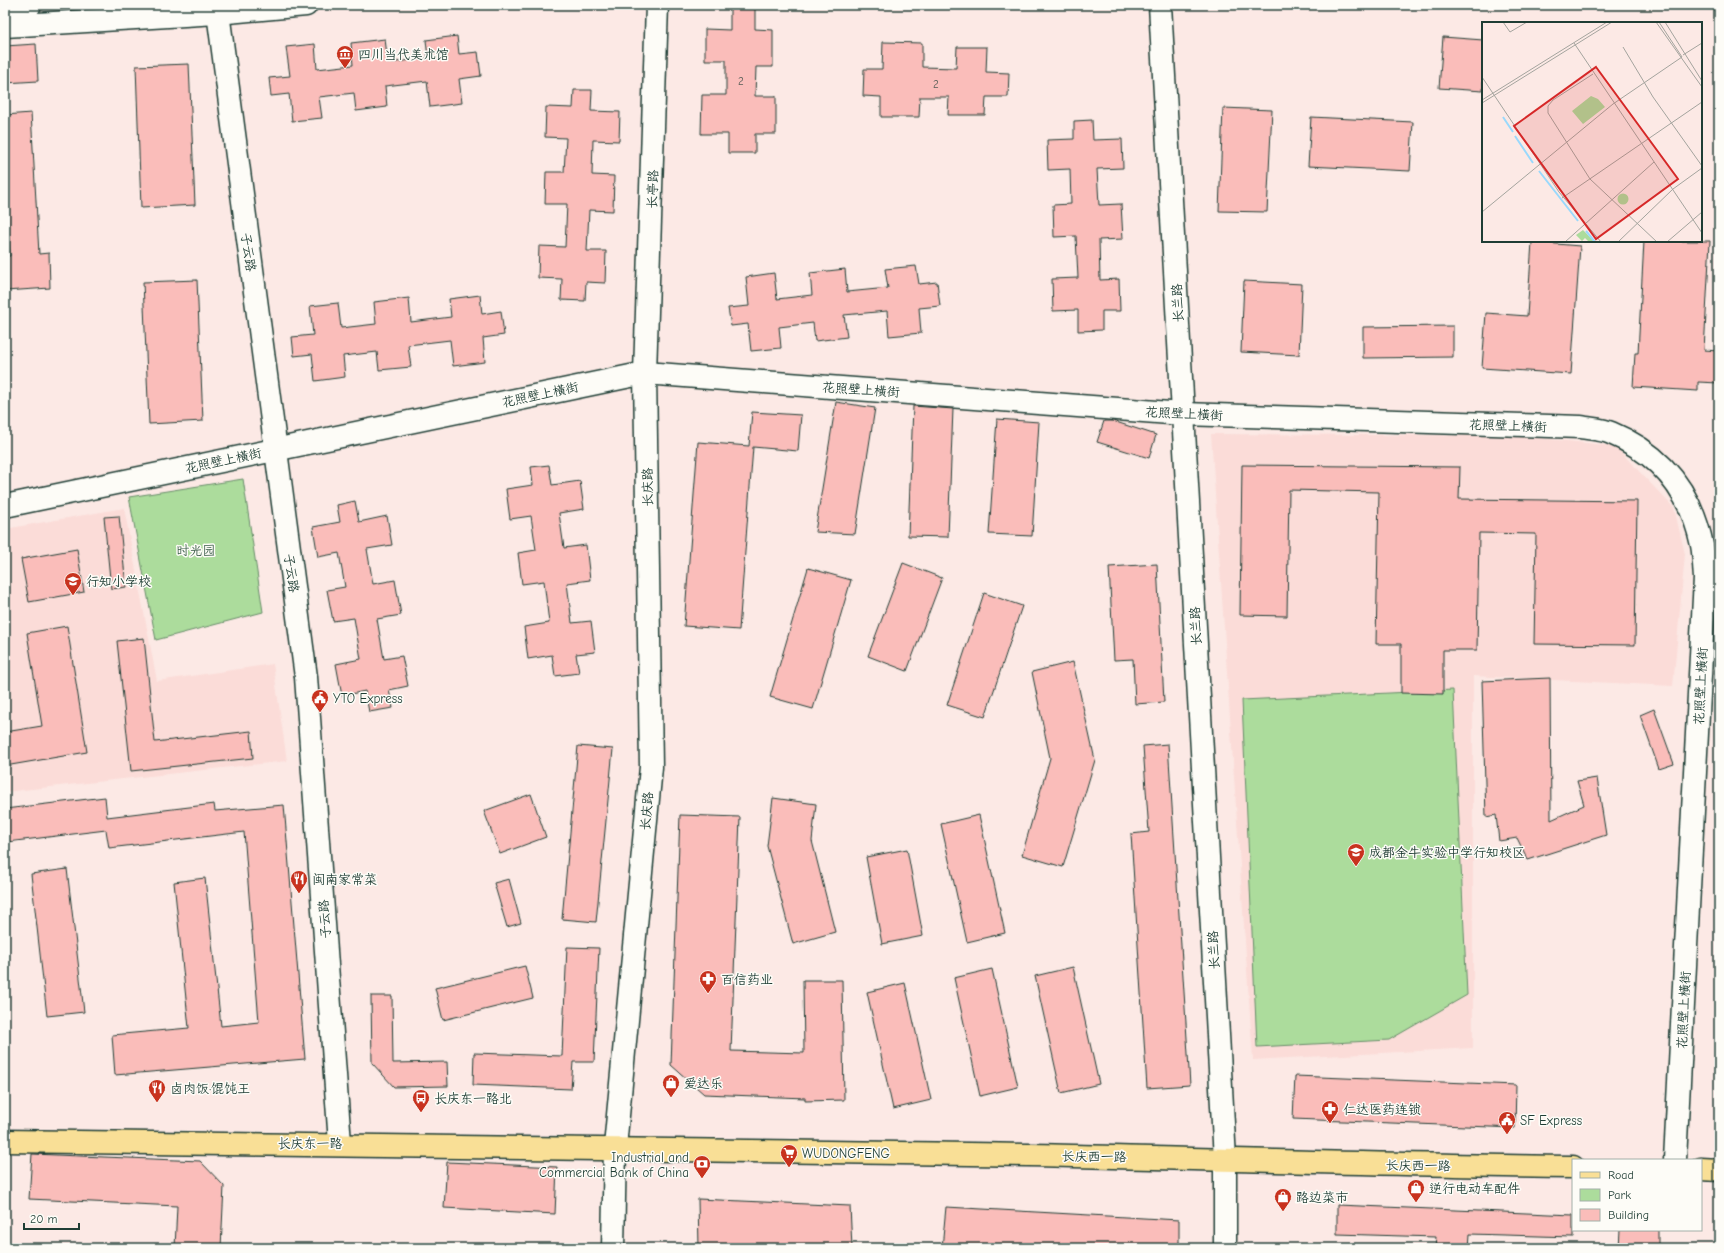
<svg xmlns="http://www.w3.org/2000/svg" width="1724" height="1253" font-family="'Comic Neue','LXGW WenKai TC',sans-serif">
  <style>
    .built { fill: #fbdcd8 }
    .green { fill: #acdc9c; stroke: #668c68 }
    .building { fill: #fabdba; stroke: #1f3d34 }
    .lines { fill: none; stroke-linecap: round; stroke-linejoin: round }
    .minor-casing { stroke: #1f3d34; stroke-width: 25 }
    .major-casing { stroke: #1f3d34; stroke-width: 25 }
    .minor { stroke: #fdfcf7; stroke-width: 22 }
    .major { stroke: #f9df96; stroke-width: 22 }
    .labels { text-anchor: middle; stroke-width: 3; stroke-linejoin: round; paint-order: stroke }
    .number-label { font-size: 11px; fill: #565d56 }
    .poi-label { font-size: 13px; fill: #1f3d34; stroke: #fdfcf7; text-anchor: start }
    .street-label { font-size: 13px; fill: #1f3d34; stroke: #fdfcf7 }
    .park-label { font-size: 13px; fill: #3b5d49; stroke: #fdfcf7 }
    .inset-river { fill: none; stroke: #9ad9fc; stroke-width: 2 }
    .inset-road { fill: none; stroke: #a4a49e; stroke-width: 1 }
    .view { fill: #d62828; fill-opacity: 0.15; stroke: #d62828; stroke-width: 2 }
    .inset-edge { fill: none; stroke: #1f3d34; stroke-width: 2 }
  </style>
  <rect width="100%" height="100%" fill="#fce9e5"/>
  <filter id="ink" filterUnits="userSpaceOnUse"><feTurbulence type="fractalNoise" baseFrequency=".025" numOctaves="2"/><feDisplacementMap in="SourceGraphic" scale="8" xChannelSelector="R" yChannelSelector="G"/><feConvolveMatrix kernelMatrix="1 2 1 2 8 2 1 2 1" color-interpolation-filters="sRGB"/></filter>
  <g filter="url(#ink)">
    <g class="built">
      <path d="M1211,434L1520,436L1615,446L1674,508L1685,554L1673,686L1473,676V1048L1253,1060Z"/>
      <path d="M124,508L157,681L273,664L287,761L5,792V529Z"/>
    </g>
    <g class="green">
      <path d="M243,479L263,612L156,640L129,497Z"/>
      <path d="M1453,690L1467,995L1389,1040L1257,1047L1242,700Z"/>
    </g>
    <g class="building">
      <path d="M730,8H755V29L773,30V67H756L755,96H776V134H755V153H728V134H701L702,95H726V60H705V29L730,30Z"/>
      <path d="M457,36L459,54L478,52L481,76L459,79L462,103L430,107L427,81L385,86L387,107L356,111L354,93L319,97L322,118L292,121L289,94L271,96L269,78L290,76L286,47L315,44L317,69L353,65L351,43L385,39L388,63L428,58L426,40Z"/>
      <path d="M1443,37L1483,40V91L1439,88Z"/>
      <path d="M883,42L922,43V67L956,68L957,47H987L986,72L1009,73L1008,97H986L985,115H948L949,97H920L919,117H881V97L863,96L864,69H882Z"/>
      <path d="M36,44L38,81L5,83V46Z"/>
      <path d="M189,64L195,205L141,208L136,66Z"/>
      <path d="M574,90H592L591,111L620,112L619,141L593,140L592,175L614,176L613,211L589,210L587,251H606L605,283L586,282L585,301L561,300L562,279L538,278L539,246L565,247L567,204H545L546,172H564L566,138L545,137L546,107L573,108Z"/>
      <path d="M1223,108L1272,110L1267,212L1219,211Z"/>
      <path d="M31,113L39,254L49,253L50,288L5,291V256H10L5,173V115Z"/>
      <path d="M1311,117L1413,122L1410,171L1308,166Z"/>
      <path d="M1092,120L1093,140L1122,139L1123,168L1097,169L1099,205L1121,204L1123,239L1099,240L1100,280L1119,279L1120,311H1102V330L1078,331V310L1053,311L1052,279L1078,278L1076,236L1054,237L1053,205L1071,204L1070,169L1048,170L1047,140L1074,139V121Z"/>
      <path d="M1644,241H1710L1704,350L1719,351V383L1698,382V391L1633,387L1635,353H1638Z"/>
      <path d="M1532,242L1580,246L1571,374L1482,368L1486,313L1527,316Z"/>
      <path d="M916,266L919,284L937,282L940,306L919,308L921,333L889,336L887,311L844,315L847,337L815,341L813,323L779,327L781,348L751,351L748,324L731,326L728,308L749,306L746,277L774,273L777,299L812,295L810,273L845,269L847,292L888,288L885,269Z"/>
      <path d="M197,280L203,421L149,424L143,282Z"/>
      <path d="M1244,281L1302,284L1299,355L1241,352Z"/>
      <path d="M480,295L482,314L501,311L504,335L483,338L485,362L453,366L450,340L408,345L411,367L379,370L377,352L343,356L345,377L315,381L312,354L294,356L292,337L313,335L310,306L338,303L341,328L376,324L374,302L409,298L411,322L451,317L449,299Z"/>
      <path d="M1453,326V357L1363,358V327Z"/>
      <path d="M836,402L875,408L855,534L815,532Z"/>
      <path d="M913,406L953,409L948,537L908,536Z"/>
      <path d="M752,412L801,415L798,451L753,447L739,630L684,626L698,442L749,446Z"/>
      <path d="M997,419L1039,422L1032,536L989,534Z"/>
      <path d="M1104,421H1113L1156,435L1149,458L1097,442Z"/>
      <path d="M549,465L552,485L580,481L584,509L559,513L564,548L586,545L590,580L567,583L572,623L591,621L595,652L576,654L579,673L555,676L552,655L528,659L524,627L549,623L544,581L522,584L518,553L536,550L531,516L510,519L506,489L533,485L531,467Z"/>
      <path d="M1242,465L1460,467L1459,499L1637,501L1635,645L1534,644L1536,534L1479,533L1477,650H1443V694L1401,693V644H1376L1379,492L1289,490L1287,616L1240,615Z"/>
      <path d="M355,501L359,522L387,516L392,545L367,549L373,584L395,580L401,615L377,619L384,659L402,656L408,686L389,690L393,708L369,712L365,691L342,696L336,664L361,659L354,618L333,621L327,590L345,587L339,553L318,557L313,527L340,522L337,505Z"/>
      <path d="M119,516L126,587L111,589L104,517Z"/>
      <path d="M77,549L84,592L29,602L21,559Z"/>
      <path d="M903,563L942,578L907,671L868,656Z"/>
      <path d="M1157,564L1164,702L1135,704L1133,659L1114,660L1109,567Z"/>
      <path d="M808,568L851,580L813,709L770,697Z"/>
      <path d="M984,593L1022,606L985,717L947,705Z"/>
      <path d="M67,626L87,752L5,766V732L42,726L27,633Z"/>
      <path d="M144,638L155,742L251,731L253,758L131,771L117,641Z"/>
      <path d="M1073,662L1095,760L1063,867L1022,855L1050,758L1032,672Z"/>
      <path d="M1550,678L1551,820L1584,805L1577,781L1597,778L1606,835L1528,860L1517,838L1499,841L1496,815L1486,817L1482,681Z"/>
      <path d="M1654,709L1674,764L1659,769L1640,715Z"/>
      <path d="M1168,744L1190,1085L1147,1088L1131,834L1149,832L1143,746Z"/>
      <path d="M578,746L613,749L596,922L562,919Z"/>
      <path d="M531,794L546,837L500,854L484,811Z"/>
      <path d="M105,797L107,817L214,804L215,811L284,805L305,1059L115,1075L112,1035L189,1028L174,882L205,878L221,1026L259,1022L244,832L109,848L106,830L7,842L5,809Z"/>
      <path d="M773,798L816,804L812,841L835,932L793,944L767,846Z"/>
      <path d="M680,815L740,817L731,1051L804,1053L803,980H842L844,1100L805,1101V1098L704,1094L671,1065Z"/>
      <path d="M979,815L1005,933L967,942L941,824Z"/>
      <path d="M907,849L923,936L882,944L866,857Z"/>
      <path d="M67,869L84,1012L47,1016L31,874Z"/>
      <path d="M509,879L521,923L507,927L494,883Z"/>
      <path d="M567,947L599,948L594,1062H573L571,1089L473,1085L474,1053L562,1056Z"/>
      <path d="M525,966L533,998L443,1020L435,988Z"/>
      <path d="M1073,967L1099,1084L1061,1093L1035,976Z"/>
      <path d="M992,969L1018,1087L980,1096L954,978Z"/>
      <path d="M905,983L931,1100L893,1109L867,992Z"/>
      <path d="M371,996H392L393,1063L447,1062L448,1086L394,1087L372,1063Z"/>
      <path d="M1295,1076L1516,1085L1515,1128L1293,1119Z"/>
      <path d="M32,1154L200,1161L224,1186L221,1248H175L177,1206L29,1199Z"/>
      <path d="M447,1162L557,1167L555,1214L444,1208Z"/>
      <path d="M698,1199L850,1206L852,1248H699Z"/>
      <path d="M1337,1205L1573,1215V1237L1470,1234L1469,1248H1435L1436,1237L1337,1234Z"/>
      <path d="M946,1207L1179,1220V1248H942Z"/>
      <path d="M1620,1230H1658V1248H1619Z"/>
    </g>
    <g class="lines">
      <defs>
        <g id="minor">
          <path d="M217,5L306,677L340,1143"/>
          <path d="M1160,5L1225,1159V1248"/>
          <path d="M5,7L30,5"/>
          <path d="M5,26L217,13L306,5"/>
          <path d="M5,506L645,373L1183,414L1581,427C1590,429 1602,429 1611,433C1661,454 1691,492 1702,545C1704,555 1704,567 1705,578L1675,1160"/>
          <path d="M613,1248L615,1147L651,767L645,373L657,5"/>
        </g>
        <g id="major">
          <path d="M5,1141C347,1143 688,1148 1029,1155C1211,1159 1392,1165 1573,1167"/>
          <path d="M1701,1169L1719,1170"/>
        </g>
      </defs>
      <use href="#minor" class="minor-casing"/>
      <use href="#major" class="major-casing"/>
      <use href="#minor" class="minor"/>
      <use href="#major" class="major"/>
    </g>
  </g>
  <defs>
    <symbol id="museum-pin" viewBox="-11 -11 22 30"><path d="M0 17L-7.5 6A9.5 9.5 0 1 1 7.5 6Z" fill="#c8321e" stroke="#fdfcf7"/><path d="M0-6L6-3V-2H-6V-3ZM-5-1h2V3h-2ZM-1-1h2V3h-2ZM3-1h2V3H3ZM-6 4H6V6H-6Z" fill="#fff"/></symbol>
    <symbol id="school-pin" viewBox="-11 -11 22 30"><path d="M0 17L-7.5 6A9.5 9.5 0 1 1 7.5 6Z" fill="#c8321e" stroke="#fdfcf7"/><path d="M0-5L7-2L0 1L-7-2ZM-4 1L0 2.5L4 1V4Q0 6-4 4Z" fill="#fff"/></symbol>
    <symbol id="civic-pin" viewBox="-11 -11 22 30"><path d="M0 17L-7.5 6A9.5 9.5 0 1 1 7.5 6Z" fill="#c8321e" stroke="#fdfcf7"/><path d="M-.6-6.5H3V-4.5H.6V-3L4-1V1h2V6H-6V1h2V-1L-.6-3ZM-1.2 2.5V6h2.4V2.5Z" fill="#fff"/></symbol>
    <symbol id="restaurant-pin" viewBox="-11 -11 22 30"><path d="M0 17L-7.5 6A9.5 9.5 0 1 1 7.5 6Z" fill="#c8321e" stroke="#fdfcf7"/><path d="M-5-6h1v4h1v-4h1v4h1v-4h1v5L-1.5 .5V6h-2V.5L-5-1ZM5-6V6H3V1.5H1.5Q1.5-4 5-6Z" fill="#fff"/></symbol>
    <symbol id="pharmacy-pin" viewBox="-11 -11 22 30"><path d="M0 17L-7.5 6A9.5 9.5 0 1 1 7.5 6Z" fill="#c8321e" stroke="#fdfcf7"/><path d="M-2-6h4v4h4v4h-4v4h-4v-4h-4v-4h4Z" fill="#fff"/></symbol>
    <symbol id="shop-pin" viewBox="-11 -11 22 30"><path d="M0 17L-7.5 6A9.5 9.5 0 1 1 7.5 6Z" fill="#c8321e" stroke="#fdfcf7"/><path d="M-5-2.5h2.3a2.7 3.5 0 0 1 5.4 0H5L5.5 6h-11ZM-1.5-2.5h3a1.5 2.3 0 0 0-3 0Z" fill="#fff"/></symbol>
    <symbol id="bus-pin" viewBox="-11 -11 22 30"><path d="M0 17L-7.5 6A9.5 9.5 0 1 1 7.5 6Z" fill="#c8321e" stroke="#fdfcf7"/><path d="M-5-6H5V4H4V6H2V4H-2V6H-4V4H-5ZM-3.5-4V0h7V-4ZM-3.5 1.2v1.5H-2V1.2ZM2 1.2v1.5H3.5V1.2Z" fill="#fff"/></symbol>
    <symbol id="supermarket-pin" viewBox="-11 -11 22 30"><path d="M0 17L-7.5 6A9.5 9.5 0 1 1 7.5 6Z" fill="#c8321e" stroke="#fdfcf7"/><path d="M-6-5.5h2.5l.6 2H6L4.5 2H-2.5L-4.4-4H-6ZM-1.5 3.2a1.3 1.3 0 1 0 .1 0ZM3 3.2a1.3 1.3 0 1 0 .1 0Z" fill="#fff"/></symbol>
    <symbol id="bank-pin" viewBox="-11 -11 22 30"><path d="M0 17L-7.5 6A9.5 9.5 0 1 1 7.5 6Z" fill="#c8321e" stroke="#fdfcf7"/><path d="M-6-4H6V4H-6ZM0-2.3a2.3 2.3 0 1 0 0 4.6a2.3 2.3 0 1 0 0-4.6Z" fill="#fff"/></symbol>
  </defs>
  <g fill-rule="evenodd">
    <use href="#museum-pin" x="335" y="44" width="20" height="27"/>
    <use href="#school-pin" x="63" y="571" width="20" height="27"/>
    <use href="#civic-pin" x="310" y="688" width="20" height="27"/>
    <use href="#school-pin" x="1346" y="842" width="20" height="27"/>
    <use href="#restaurant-pin" x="289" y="869" width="20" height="27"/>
    <use href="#pharmacy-pin" x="698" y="969" width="20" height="27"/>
    <use href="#shop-pin" x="661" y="1073" width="20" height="27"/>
    <use href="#restaurant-pin" x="147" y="1078" width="20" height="27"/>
    <use href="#bus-pin" x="411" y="1088" width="20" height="27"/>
    <use href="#pharmacy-pin" x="1320" y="1099" width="20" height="27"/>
    <use href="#civic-pin" x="1497" y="1110" width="20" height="27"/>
    <use href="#supermarket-pin" x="779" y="1143" width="20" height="27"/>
    <use href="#bank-pin" x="692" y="1154" width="20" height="27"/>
    <use href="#shop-pin" x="1406" y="1178" width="20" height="27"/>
    <use href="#shop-pin" x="1273" y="1187" width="20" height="27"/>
  </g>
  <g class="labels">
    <g class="number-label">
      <text x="741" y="85">2</text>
      <text x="936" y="88">2</text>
    </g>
    <g class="poi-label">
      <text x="358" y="59">四川当代美术馆</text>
      <text x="86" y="586">行知小学校</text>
      <text x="333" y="703">YTO Express</text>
      <text x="1369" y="857">成都金牛实验中学行知校区</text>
      <text x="312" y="884">闽南家常菜</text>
      <text x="721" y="984">百信药业</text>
      <text x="684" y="1088">爱达乐</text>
      <text x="170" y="1093">卤肉饭·馄饨王</text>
      <text x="434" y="1103">长庆东一路北</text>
      <text x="1343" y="1114">仁达医药连锁</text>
      <text x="1520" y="1125">SF Express</text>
      <text x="802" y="1158">WUDONGFENG</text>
      <text x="689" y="1162" text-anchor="end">Industrial and<tspan x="689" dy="15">Commercial Bank of China</tspan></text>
      <text x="1429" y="1193">逆行电动车配件</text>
      <text x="1296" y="1202">路边菜市</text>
    </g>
    <g class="street-label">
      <text transform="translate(652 189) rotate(-88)" y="5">长亭路</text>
      <text transform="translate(249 252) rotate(82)" y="5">子云路</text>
      <text transform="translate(1177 303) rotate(-93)" y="5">长兰路</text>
      <text transform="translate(861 389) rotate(4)" y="5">花照壁上横街</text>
      <text transform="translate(540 394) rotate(-12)" y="5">花照壁上横街</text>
      <text transform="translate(1184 413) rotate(3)" y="5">花照壁上横街</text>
      <text transform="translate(1508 425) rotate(2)" y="5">花照壁上横街</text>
      <text transform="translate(223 460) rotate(-12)" y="5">花照壁上横街</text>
      <text transform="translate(647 487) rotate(-91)" y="5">长庆路</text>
      <text transform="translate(292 573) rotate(82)" y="5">子云路</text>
      <text transform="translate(1195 626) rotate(-93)" y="5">长兰路</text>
      <text transform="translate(1700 686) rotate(-87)" y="5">花照壁上横街</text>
      <text transform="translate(646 811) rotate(-85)" y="5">长庆路</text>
      <text transform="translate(324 919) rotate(-94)" y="5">子云路</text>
      <text transform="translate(1213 950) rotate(-93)" y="5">长兰路</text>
      <text transform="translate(1683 1010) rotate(-87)" y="5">花照壁上横街</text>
      <text x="310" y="1148">长庆东一路</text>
      <text transform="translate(1094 1156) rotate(1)" y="5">长庆西一路</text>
      <text transform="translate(1418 1165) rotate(1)" y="5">长庆西一路</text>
    </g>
    <g class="park-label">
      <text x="196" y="555">时光园</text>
    </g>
  </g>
  <g transform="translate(1482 22)">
    <rect width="220" height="220" fill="#fce9e5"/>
    <path d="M109,74L116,77L123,85L101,102L90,89ZM135.5 177a5.5 5.5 0 1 1 11 0a5.5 5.5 0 1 1-11 0ZM101,208L113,220H107L103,216L100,219L94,213Z" fill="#acdc9c"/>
    <path class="inset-river" d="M21,95L31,110M33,114L51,141M57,149L96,199M104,209L113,220"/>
    <path class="inset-road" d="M21,0L28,10L45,0M174,0L220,65M177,0L200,35M183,0L220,59M92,21L220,211M141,25L171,75L220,144M201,33L220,21M111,52L71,78L66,84V91L108,157L175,220M0,55L77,170L119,220M0,78L125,0M0,81L130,0M80,176L220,80M0,190L131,82L200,35M83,220L172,140M136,220L191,167L220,146M185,220L220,190"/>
    <path class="view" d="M114,45L196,157L114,217L32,104Z"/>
    <rect width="220" height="220" class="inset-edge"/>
  </g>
  <rect width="1724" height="1253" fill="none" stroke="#fdfcf7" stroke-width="20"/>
  <rect x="10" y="10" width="1704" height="1233" fill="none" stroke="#1f3d34" stroke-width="1.5" filter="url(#ink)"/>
  <rect x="1572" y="1159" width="130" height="72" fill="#fdfcf7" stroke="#a4b0a9"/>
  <rect x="1580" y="1172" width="20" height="6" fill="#f9df96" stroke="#a4b0a9"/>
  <text x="1608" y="1179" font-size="12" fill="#1f3d34">Road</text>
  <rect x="1580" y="1189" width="20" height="12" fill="#acdc9c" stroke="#a4b0a9"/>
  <text x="1608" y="1199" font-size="12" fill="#1f3d34">Park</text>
  <rect x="1580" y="1209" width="20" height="12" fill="#fabdba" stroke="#a4b0a9"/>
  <text x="1608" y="1219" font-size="12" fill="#1f3d34">Building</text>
  <path d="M24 1223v6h55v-6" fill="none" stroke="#1f3d34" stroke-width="2"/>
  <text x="30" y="1223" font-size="12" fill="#1f3d34" stroke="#fdfcf7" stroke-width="3" paint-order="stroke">20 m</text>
</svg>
